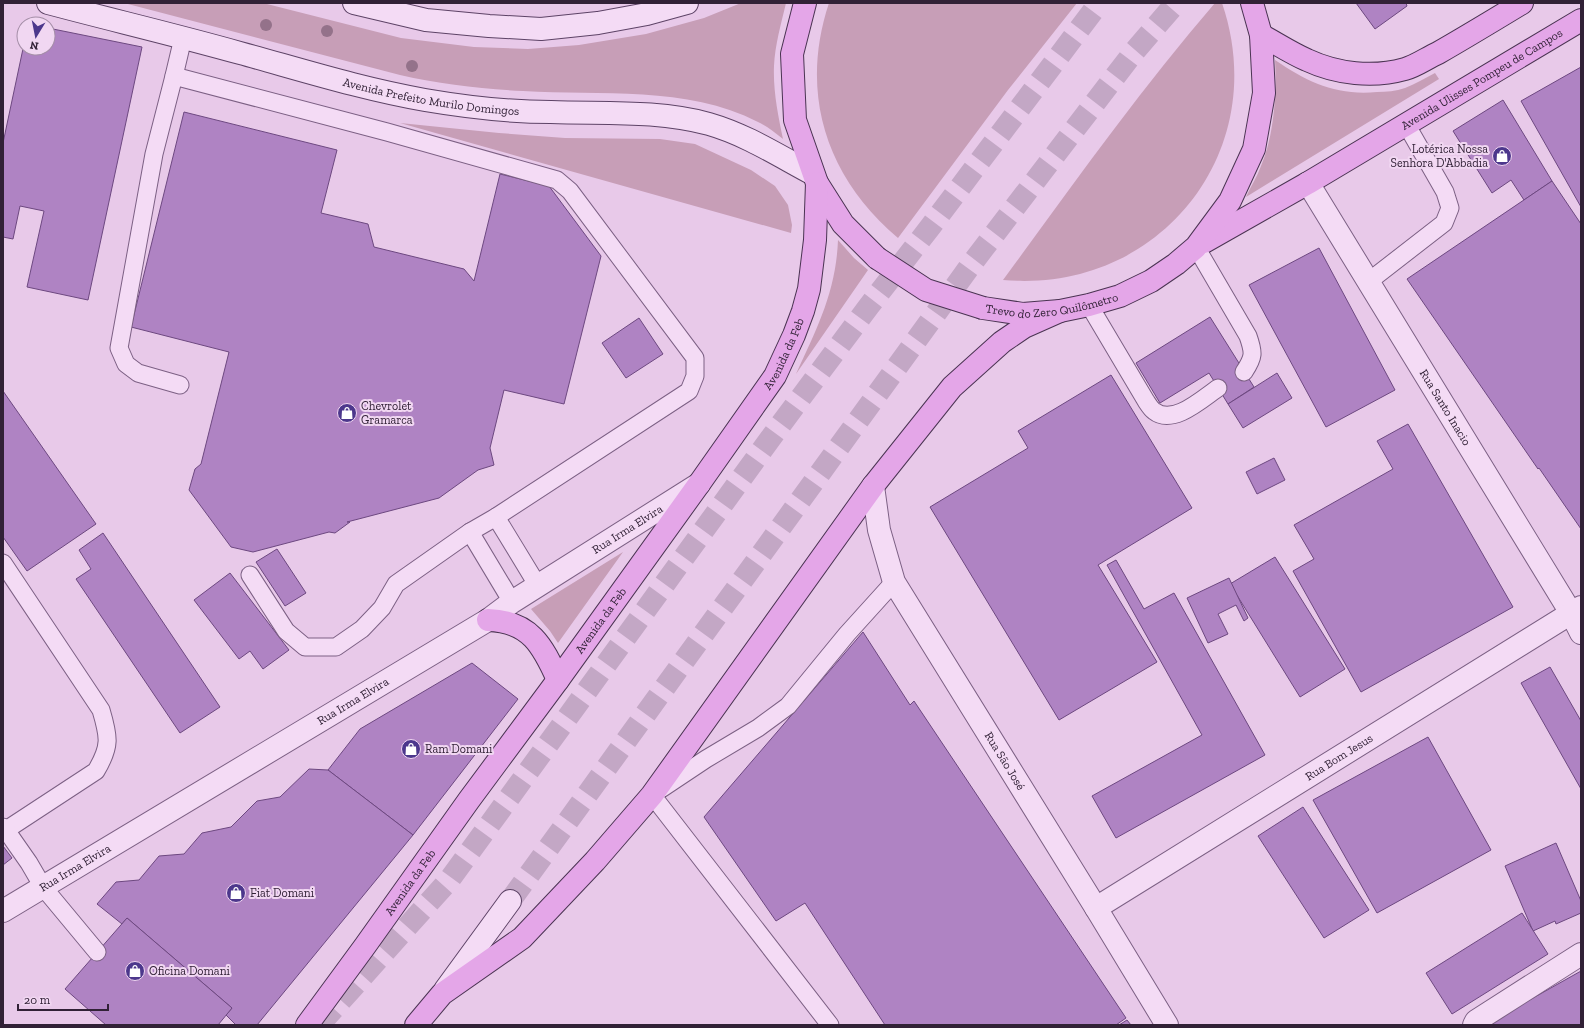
<svg xmlns="http://www.w3.org/2000/svg" width="1584" height="1028" font-family="'Zilla Slab',serif">
  <style>
    .green { fill: #c79eb7 }
    .building { fill: #af83c3; stroke: #6d4880 }
    .lines { fill: none; stroke-linecap: round; stroke-linejoin: round }
    .secondary-tunnel { stroke: #c3a7c5; stroke-width: 22; stroke-dasharray: 22 11; stroke-linecap: butt }
    .lane-casing { stroke: #7c6084; stroke-width: 19 }
    .street-casing { stroke: #7c6084; stroke-width: 24 }
    .secondary-casing { stroke: #5d4366; stroke-width: 24 }
    .primary-casing { stroke: #4a3352; stroke-width: 24 }
    .lane { stroke: #f4dbf5; stroke-width: 17 }
    .street { stroke: #f4dbf5; stroke-width: 22 }
    .secondary { stroke: #f4dbf5; stroke-width: 22 }
    .primary { stroke: #e4a6e8; stroke-width: 22 }
    .primary-bridge-casing { stroke: #4a3352; stroke-width: 24; stroke-linecap: butt }
    .primary-bridge { stroke: #e4a6e8; stroke-width: 22 }
    .tree { fill: #94728a }
    .labels { text-anchor: middle; stroke-width: 4; stroke-linejoin: round; paint-order: stroke }
    .street-label { font-size: 12px; fill: #312136; stroke: #f1d7f2 }
    .poi-label { font-size: 12px; fill: #312136; stroke: #f1d7f2; text-anchor: start }
  </style>
  <rect width="100%" height="100%" fill="#e8c9e9"/>
  <g class="green">
    <path d="M124,3H263L401,38L474,47L528,49L579,45L646,34L704,18L741,3H786C781,24 775,45 774,66C773,91 778,115 783,139C775,133 767,126 758,122C686,85 601,96 523,91C481,89 440,84 400,75Z"/>
    <path d="M829,3H1077L1008,90L898,238C826,177 799,93 829,3Z"/>
    <path d="M1215,3H1222C1273,152 1159,294 1003,280C1072,186 1139,91 1215,3Z"/>
    <path d="M1275,60C1307,82 1337,96 1377,92C1386,92 1396,91 1405,88C1415,84 1425,78 1435,73L1439,79L1246,197C1251,186 1257,177 1261,166C1274,136 1277,92 1275,60Z"/>
    <path d="M400,123L499,133L565,138L660,139L695,144L751,170L775,186L788,205L792,225L791,233Z"/>
    <path d="M838,240L854,258L868,270L796,374C817,328 836,292 838,240Z"/>
    <path d="M623,552L558,643L550,631L531,609Z"/>
  </g>
  <g class="building">
    <path d="M1356,3H1406L1407,6L1375,29Z"/>
    <path d="M48,28L142,47L88,300L27,287L44,211L20,206L13,239L3,237V143L24,44V48H48Z"/>
    <path d="M1581,67V207L1521,101Z"/>
    <path d="M1503,100L1552,181L1524,200L1511,180L1492,193L1453,131Z"/>
    <path d="M184,112L337,150L321,213L368,224L374,247L464,269L474,281L500,174L549,186L601,256L564,404L504,390L490,448L494,465L478,470L439,498L347,522H350L335,533L329,532L253,552L231,547L189,490L195,469L201,464L229,352L131,327Z"/>
    <path d="M1552,181L1581,224V529L1539,468L1538,469L1407,279Z"/>
    <path d="M1319,248L1395,390L1326,427L1249,285Z"/>
    <path d="M1210,317L1254,387L1228,404L1209,373L1160,403L1136,363Z"/>
    <path d="M639,318L663,354L626,378L602,343Z"/>
    <path d="M1277,373L1292,398L1243,428L1228,404Z"/>
    <path d="M1111,375L1192,508L1098,565L1157,662L1059,720L930,507L1028,448L1018,431Z"/>
    <path d="M3,391L96,524L27,571L3,537Z"/>
    <path d="M1408,424L1513,607L1361,692L1293,571L1314,559L1294,525L1393,469L1377,441Z"/>
    <path d="M1274,458L1285,480L1257,494L1246,472Z"/>
    <path d="M103,533L220,707L180,733L76,579L91,569L79,550Z"/>
    <path d="M277,549L306,593L285,606L256,562Z"/>
    <path d="M1275,557L1345,669L1300,697L1230,584Z"/>
    <path d="M1116,560L1144,609L1174,593L1265,755L1116,838L1092,796L1202,735L1107,565Z"/>
    <path d="M230,573L289,650L263,669L250,651L239,659L194,600Z"/>
    <path d="M1229,578L1248,618L1244,621L1236,605L1218,614L1228,634L1208,643L1187,598Z"/>
    <path d="M863,632L910,705L914,701L1126,1018L1116,1025H885L805,903L776,921L704,817Z"/>
    <path d="M472,663L518,699L413,835L328,770L360,729Z"/>
    <path d="M1550,667L1581,721V789L1521,683Z"/>
    <path d="M1428,737L1491,850L1377,913L1313,800Z"/>
    <path d="M309,769L328,770L413,835L257,1025H236L226,1015L232,1008L127,918L122,924L97,904L116,882L139,880L159,856L184,854L202,833L231,827L257,801L280,797Z"/>
    <path d="M1303,807L1369,910L1324,938L1258,836Z"/>
    <path d="M1556,843L1581,901V913L1556,924L1555,921L1533,931L1505,866Z"/>
    <path d="M3,846L12,858L3,865Z"/>
    <path d="M1522,913L1548,954L1452,1014L1426,973Z"/>
    <path d="M127,918L232,1008L218,1025H106L65,989Z"/>
    <path d="M1581,971V1025H1485Z"/>
    <path d="M1127,1020L1131,1025H1119Z"/>
  </g>
  <g class="lines">
    <g class="secondary-tunnel">
      <path d="M510,901L973,262L1133,53L1176,3"/>
      <path d="M319,1025L450,879L770,439L869,306L931,226L1099,3"/>
    </g>
    <defs>
      <g id="lane">
        <path d="M174,76L183,38"/>
        <path d="M1196,247L1248,336C1254,353 1254,357 1244,372"/>
        <path d="M1368,282L1444,223L1450,208L1445,192L1406,124"/>
        <path d="M1089,305L1146,401C1148,404 1151,409 1154,411C1173,426 1202,399 1218,388"/>
        <path d="M180,385L138,373L126,364L119,348L154,154L174,76L387,132L557,180L570,191L695,358V376L689,391L496,517L470,532L396,584L382,608L362,629L336,647H305L286,631L250,575"/>
        <path d="M496,517L538,586"/>
        <path d="M470,532L512,602"/>
        <path d="M3,563L101,710C109,737 111,746 96,771L6,830L3,827"/>
        <path d="M6,830L29,863L43,887L97,952"/>
        <path d="M830,1025L652,795L706,759L758,728L788,706L847,634L894,582"/>
      </g>
      <g id="street">
        <path id="s1" d="M1308,183L1571,613L1581,633"/>
        <path id="s2" d="M873,486L879,530L894,582L1096,908L1167,1025"/>
        <path id="s3" d="M1096,908L1581,607"/>
        <path id="s4" d="M3,911L488,620L512,602L699,484"/>
        <path d="M1474,1025L1476,1021L1581,954"/>
      </g>
      <g id="secondary">
        <path id="s5" d="M48,3C112,20 176,35 240,53C302,70 362,89 425,100C466,107 509,112 551,112C604,114 658,110 709,124C747,135 779,156 813,174"/>
        <path d="M354,3L426,20L489,26L541,29L598,23L647,14L687,3"/>
        <path d="M445,990L510,901"/>
      </g>
      <g id="primary">
        <path d="M805,3L792,54L795,120L817,183L843,224L877,258"/>
        <path d="M1261,35C1276,43 1291,53 1307,60C1337,74 1373,78 1405,69C1416,66 1427,58 1438,53C1466,37 1494,20 1522,3"/>
        <path id="s6" d="M1204,242L1308,183L1581,20"/>
        <path id="s7" d="M983,308L1023,314L1060,311L1089,305L1120,296L1151,281L1176,264L1196,247L1230,201L1254,149L1264,93L1261,35L1252,3"/>
        <path d="M488,620C530,621 543,646 558,680"/>
        <path id="s8" d="M307,1025L365,946L469,800L558,680L699,484L775,376L794,335L803,311L809,289L815,240L817,183"/>
        <path d="M416,1025L442,994L522,938L595,861L652,795L873,486L952,387L1002,342L1024,327L1060,311"/>
      </g>
    </defs>
    <use href="#lane" class="lane-casing"/>
    <use href="#street" class="street-casing"/>
    <use href="#secondary" class="secondary-casing"/>
    <use href="#primary" class="primary-casing"/>
    <use href="#lane" class="lane"/>
    <use href="#street" class="street"/>
    <use href="#secondary" class="secondary"/>
    <use href="#primary" class="primary"/>
    <defs>
      <path id="primary-bridge" d="M877,258L926,290L983,308"/>
    </defs>
    <use href="#primary-bridge" class="primary-bridge-casing"/>
    <use href="#primary-bridge" class="primary-bridge"/>
  </g>
  <g class="tree">
    <circle cx="266" cy="25" r="6"/>
    <circle cx="327" cy="31" r="6"/>
    <circle cx="412" cy="66" r="6"/>
  </g>
  <defs>
    <symbol id="shop-disc" viewBox="-11 -11 22 22"><circle r="9.5" fill="#4c378c" stroke="#f1d7f2"/><path d="M-5-2.5h2.3a2.7 3.5 0 0 1 5.4 0H5L5.5 6h-11ZM-1.5-2.5h3a1.5 2.3 0 0 0-3 0Z" fill="#fff"/></symbol>
  </defs>
  <g fill-rule="evenodd">
    <use href="#shop-disc" x="1491" y="145" width="22" height="22"/>
    <use href="#shop-disc" x="336" y="402" width="22" height="22"/>
    <use href="#shop-disc" x="400" y="738" width="22" height="22"/>
    <use href="#shop-disc" x="225" y="882" width="22" height="22"/>
    <use href="#shop-disc" x="124" y="960" width="22" height="22"/>
  </g>
  <g class="labels">
    <g class="street-label">
      <text dy="4" stroke="none"><textPath href="#s6" startOffset="322">Avenida Ulisses Pompeu de Campos</textPath></text>
      <text dy="4" stroke="none"><textPath href="#s5" startOffset="395">Avenida Prefeito Murilo Domingos</textPath></text>
      <text dy="4" stroke="none"><textPath href="#s7" startOffset="70">Trevo do Zero Quilômetro</textPath></text>
      <text dy="4" stroke="none"><textPath href="#s8" startOffset="824">Avenida da Feb</textPath></text>
      <text dy="4" stroke="none"><textPath href="#s1" startOffset="263">Rua Santo Inacio</textPath></text>
      <text dy="4" stroke="none"><textPath href="#s4" startOffset="732">Rua Irma Elvira</textPath></text>
      <text dy="4" stroke="none"><textPath href="#s8" startOffset="500">Avenida da Feb</textPath></text>
      <text dy="4" stroke="none"><textPath href="#s4" startOffset="408">Rua Irma Elvira</textPath></text>
      <text dy="4" stroke="none"><textPath href="#s3" startOffset="286">Rua Bom Jesus</textPath></text>
      <text dy="4" stroke="none"><textPath href="#s2" startOffset="309">Rua São José</textPath></text>
      <text dy="4" stroke="none"><textPath href="#s4" startOffset="84">Rua Irma Elvira</textPath></text>
      <text dy="4" stroke="none"><textPath href="#s8" startOffset="176">Avenida da Feb</textPath></text>
    </g>
    <g class="poi-label">
      <text x="1488" y="153" text-anchor="end">Lotérica Nossa<tspan x="1488" dy="14">Senhora D'Abbadia</tspan></text>
      <text x="361" y="410">Chevrolet<tspan x="361" dy="14">Gramarca</tspan></text>
      <text x="425" y="753">Ram Domani</text>
      <text x="250" y="897">Fiat Domani</text>
      <text x="149" y="975">Oficina Domani</text>
    </g>
  </g>
  <rect width="1584" height="1028" fill="none" stroke="#312136" stroke-width="8"/>
  <g transform="translate(36 36) rotate(190)"><circle r="19" fill="#f1d7f2" stroke="#a48ea7"/>
  <path d="M0-3L7 15L0 10L-7 15Z" fill="#4c378c"/>
  <text y="-6" font-size="11" font-weight="bold" text-anchor="middle" fill="#312136">N</text>
  </g>
  <path d="M18 1004v6h90v-6" fill="none" stroke="#312136" stroke-width="2"/>
  <text x="24" y="1004" font-size="12" fill="#312136" stroke="#f1d7f2" stroke-width="3" paint-order="stroke">20 m</text>
</svg>
